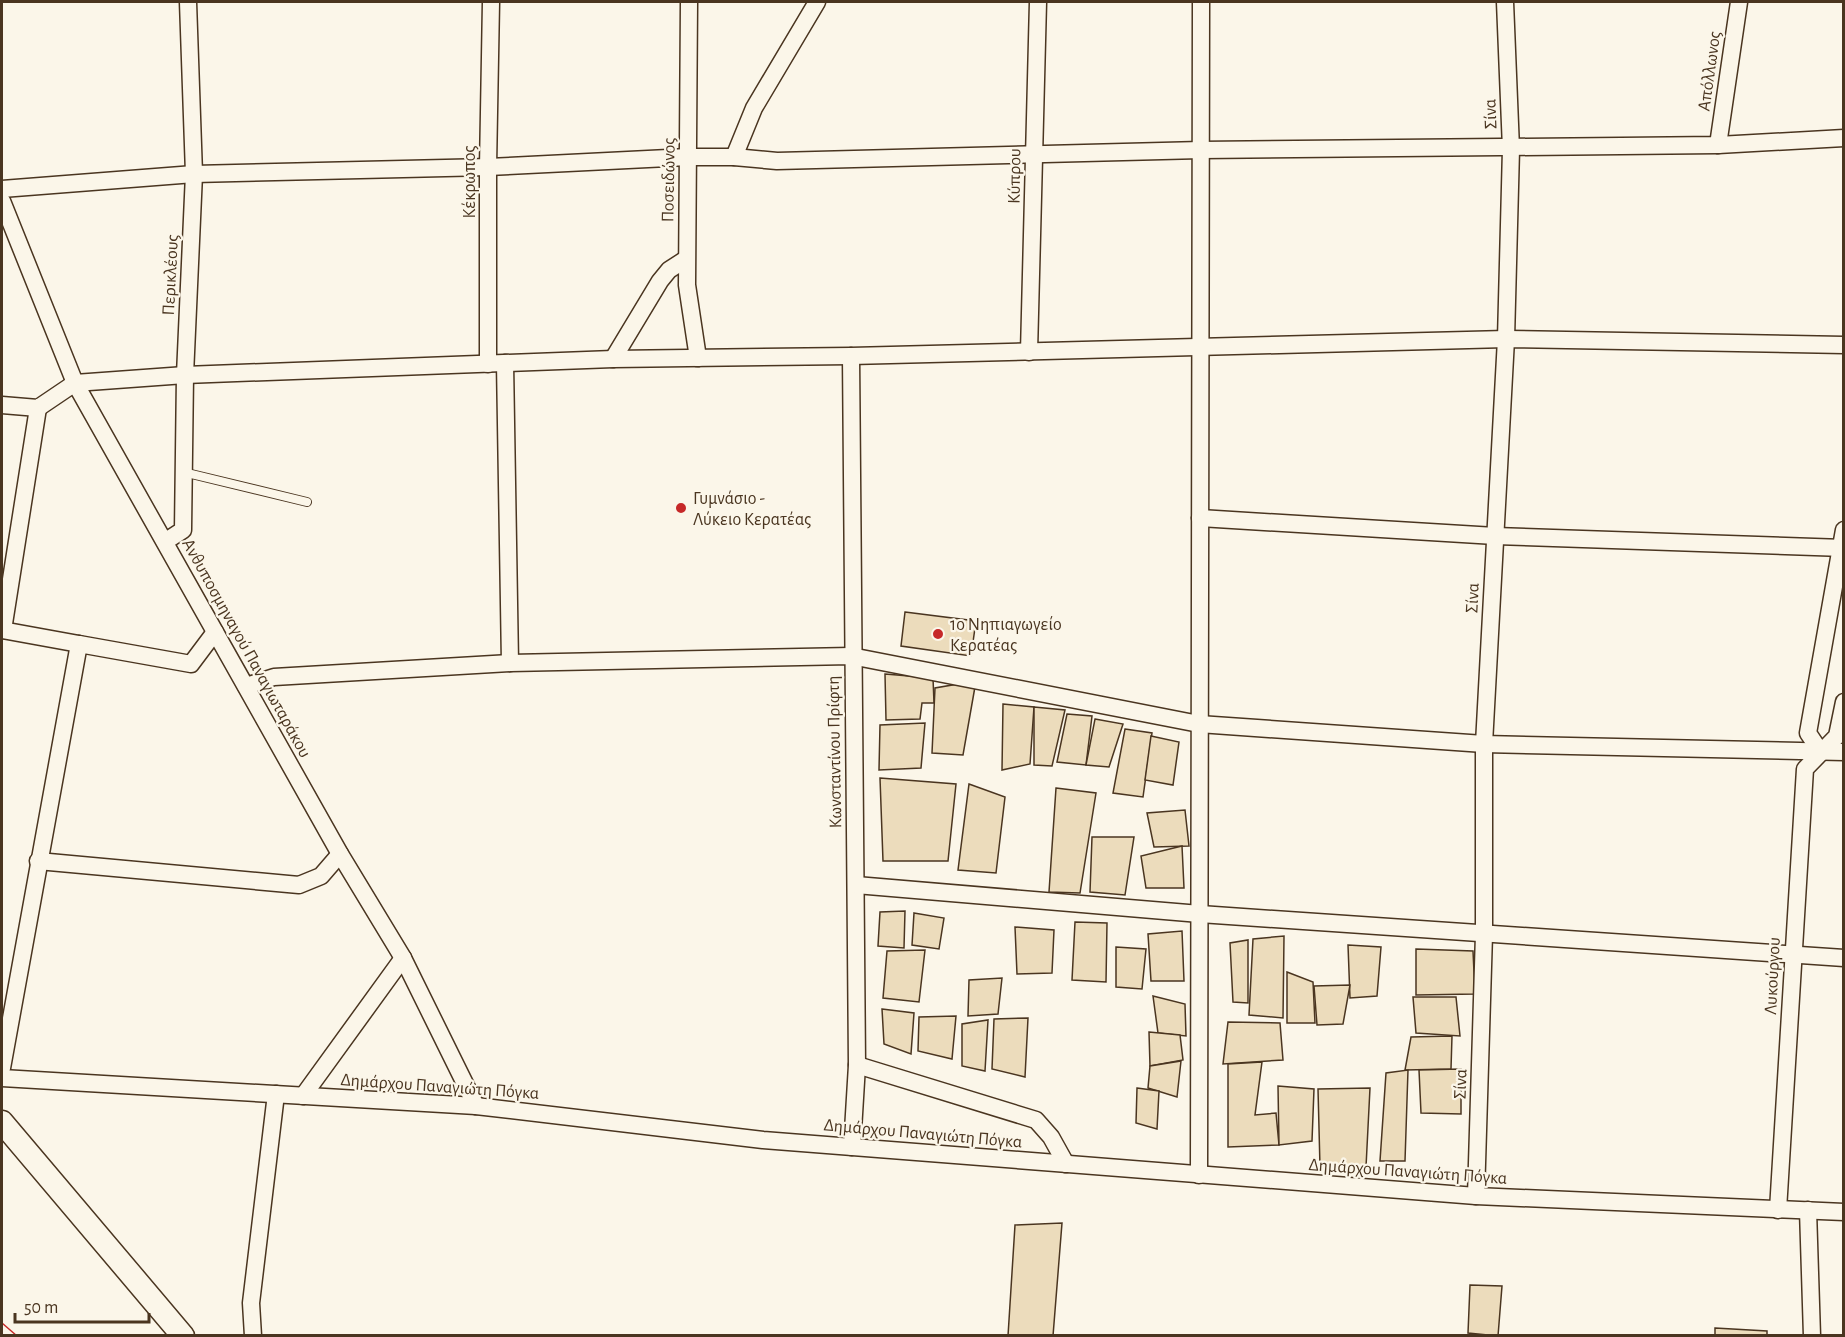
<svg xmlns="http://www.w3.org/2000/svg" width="1845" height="1337" font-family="'Alegreya Sans',sans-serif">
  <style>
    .building { fill: #ecdcbc; stroke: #4a3520; stroke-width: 1.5 }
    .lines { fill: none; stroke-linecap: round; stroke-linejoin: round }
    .lane-casing { stroke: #4a3520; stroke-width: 10 }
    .street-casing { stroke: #4a3520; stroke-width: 19 }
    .secondary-casing { stroke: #4a3520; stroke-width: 25 }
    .lane { stroke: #fbf6e9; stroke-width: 8 }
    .street { stroke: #fbf6e9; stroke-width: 16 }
    .secondary { stroke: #fbf6e9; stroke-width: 22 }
    .power { stroke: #c62828; stroke-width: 1.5; stroke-dasharray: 21 4.5 3 4.5; stroke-linecap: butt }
    .poi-dot { fill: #c62828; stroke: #fbf6e9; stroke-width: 2 }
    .labels { text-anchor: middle; stroke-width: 4.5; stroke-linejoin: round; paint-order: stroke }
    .street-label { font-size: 18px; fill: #4a3520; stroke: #fbf6e9 }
    .poi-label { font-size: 18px; fill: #4a3520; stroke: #fbf6e9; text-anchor: start }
  </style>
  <rect width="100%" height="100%" fill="#fbf6e9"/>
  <g class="building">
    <path d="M905,612L976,621L971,656L901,646Z"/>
    <path d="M885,674L933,678L934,703H922L920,719L886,720Z"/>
    <path d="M976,681L963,755L932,753L935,688Z"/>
    <path d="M1003,704L1034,707L1030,764L1002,770Z"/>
    <path d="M1034,707L1065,710L1052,766L1034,765Z"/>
    <path d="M1067,714L1092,716L1086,765L1057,762Z"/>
    <path d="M1095,719L1123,724L1109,767L1086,765Z"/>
    <path d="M925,723L921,768L879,770L880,725Z"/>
    <path d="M1125,729L1152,733L1143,797L1113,793Z"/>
    <path d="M1151,736L1179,742L1173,785L1145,780Z"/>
    <path d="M880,778L956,784L948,861H883Z"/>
    <path d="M969,784L1005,797L996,873L958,870Z"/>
    <path d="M1056,788L1096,793L1080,893L1049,892Z"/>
    <path d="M1185,810L1189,846L1154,847L1147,813Z"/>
    <path d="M1092,837H1134L1125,895L1090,892Z"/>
    <path d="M1182,846L1184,888H1146L1141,856Z"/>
    <path d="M905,911L904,948L878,946L880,912Z"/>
    <path d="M914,913L944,918L939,949L912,945Z"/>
    <path d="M1075,922L1107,923L1106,982L1072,980Z"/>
    <path d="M1015,927L1054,930L1052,973L1017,974Z"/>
    <path d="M1182,931L1184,981H1151L1148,934Z"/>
    <path d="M1284,936L1283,1018L1249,1015L1253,939Z"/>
    <path d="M1248,940V1003L1233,1002L1230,943Z"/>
    <path d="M1348,945L1381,947L1377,996L1350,998Z"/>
    <path d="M1116,947L1146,949L1142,989L1116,987Z"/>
    <path d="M1416,949L1473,951L1475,994L1416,995Z"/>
    <path d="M925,950L919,1002L883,998L887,951Z"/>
    <path d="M1287,972L1313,982L1315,1023H1287Z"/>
    <path d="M1002,978L998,1014L968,1016L969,980Z"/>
    <path d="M1350,985L1343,1024L1317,1025L1314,986Z"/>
    <path d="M1153,996L1185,1004L1186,1036L1158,1033Z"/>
    <path d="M1413,997H1456L1460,1036L1416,1033Z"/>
    <path d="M882,1009L914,1013L911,1054L884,1044Z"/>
    <path d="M956,1016L952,1059L918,1051L919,1017Z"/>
    <path d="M1028,1018L1025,1077L992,1069L994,1019Z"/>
    <path d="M988,1020L985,1071L962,1066V1024Z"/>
    <path d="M1228,1022L1280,1023L1283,1060L1223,1064Z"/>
    <path d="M1149,1032L1180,1035L1183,1060L1150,1066Z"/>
    <path d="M1452,1036L1451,1069L1405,1070L1411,1037Z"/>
    <path d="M1181,1061L1177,1097L1148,1088L1150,1066Z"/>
    <path d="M1262,1062L1255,1115L1276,1113L1279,1145L1228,1147V1064Z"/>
    <path d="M1461,1069V1114L1421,1113L1419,1070Z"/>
    <path d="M1408,1070L1405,1161H1380L1386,1073Z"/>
    <path d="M1278,1086L1314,1089L1312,1141L1279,1145Z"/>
    <path d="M1137,1088L1159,1091L1157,1129L1136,1123Z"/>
    <path d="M1370,1088L1366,1167H1320L1318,1089Z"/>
    <path d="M1062,1223L1053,1336H1008L1015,1225Z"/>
    <path d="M1470,1285L1502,1286L1498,1336L1468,1333Z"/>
    <path d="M1715,1328L1767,1331V1336H1715Z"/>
  </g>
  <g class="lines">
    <defs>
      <path id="lane" d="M183,472L307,502"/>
      <g id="street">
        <path d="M689,2L687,285L698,358"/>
        <path d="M1718,145L1739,2"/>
        <path d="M734,157L754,108L817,2"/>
        <path d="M2,189L194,174L488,167L688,157H734L777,161L1201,150L1718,145L1844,138"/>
        <path d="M2,201L75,383L340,854L403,958L476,1106"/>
        <path d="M1029,352L1038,2"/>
        <path d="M851,356L857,1065L852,1147"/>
        <path d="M613,359L660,281L669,270L686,259"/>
        <path d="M505,363L510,663"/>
        <path d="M488,364V167L491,2"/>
        <path d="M75,383L185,375L613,359L851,356L1506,339L1844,345"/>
        <path d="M2,405L38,408L75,383"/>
        <path d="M1200,518L1495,536L1844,548"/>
        <path d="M166,541L183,530L185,375L194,174L188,2"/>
        <path d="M2,630L79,644"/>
        <path d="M3,630L38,408"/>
        <path d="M246,686L274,677L510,663L851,656L1199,724L1484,744L1844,752"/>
        <path d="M1820,751L1808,733L1844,530"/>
        <path d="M38,861L299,885L321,876L340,854"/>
        <path d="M856,885L1200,914L1844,958"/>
        <path d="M857,1065L1036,1120L1051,1137L1066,1164"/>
        <path d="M2,1068L79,644L191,664L215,632"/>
        <path d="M2,1078L476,1106L763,1140L1476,1196L1844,1212"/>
        <path d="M303,1096L403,958"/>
        <path d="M1199,1175L1201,2"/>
        <path d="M1476,1196L1484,934V744L1506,339L1511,149L1505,2"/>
        <path d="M1778,1210L1805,769L1837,736L1844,702"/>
        <path d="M1808,1210L1812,1336"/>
        <path d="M253,1336L251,1303L276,1094"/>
      </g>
      <path id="secondary" d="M2,1122L183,1336"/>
    </defs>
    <use href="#lane" class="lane-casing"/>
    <use href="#street" class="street-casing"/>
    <use href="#secondary" class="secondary-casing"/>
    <use href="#lane" class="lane"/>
    <use href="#street" class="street"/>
    <use href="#secondary" class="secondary"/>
    <path class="power" d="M2,1323L17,1336"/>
  </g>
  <g class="poi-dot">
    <circle cx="681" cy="508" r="6"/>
    <circle cx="938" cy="634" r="6"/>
  </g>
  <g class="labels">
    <g class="street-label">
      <text transform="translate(1709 71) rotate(-82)" y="6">Απόλλωνος</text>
      <text transform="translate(1490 114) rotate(-92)" y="6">Σίνα</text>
      <text transform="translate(1014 176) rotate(-89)" y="6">Κύπρου</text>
      <text transform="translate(668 180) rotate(-89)" y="6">Ποσειδώνος</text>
      <text transform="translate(469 182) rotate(-90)" y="6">Κέκρωπος</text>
      <text transform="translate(170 275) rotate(-87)" y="6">Περικλέους</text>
      <text transform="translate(1472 598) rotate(-87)" y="6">Σίνα</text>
      <text transform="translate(247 648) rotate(61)" y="6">Ανθυποσμηναγού Παναγιωταράκου</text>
      <text transform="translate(834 752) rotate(-91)" y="6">Κωνσταντίνου Πρίφτη</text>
      <text transform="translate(1772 976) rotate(-87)" y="6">Λυκούργου</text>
      <text transform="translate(1460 1084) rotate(-88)" y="6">Σίνα</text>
      <text transform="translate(440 1086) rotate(4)" y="6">Δημάρχου Παναγιώτη Πόγκα</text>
      <text transform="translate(923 1133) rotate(5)" y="6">Δημάρχου Παναγιώτη Πόγκα</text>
      <text transform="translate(1408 1171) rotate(4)" y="6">Δημάρχου Παναγιώτη Πόγκα</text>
    </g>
    <g class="poi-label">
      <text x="693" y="504">Γυμνάσιο -<tspan x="693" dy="21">Λύκειο Κερατέας</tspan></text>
      <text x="950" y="630">1ο Νηπιαγωγείο<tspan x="950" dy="21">Κερατέας</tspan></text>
    </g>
  </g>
  <rect width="1845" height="1337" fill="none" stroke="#4a3520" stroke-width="6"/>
  <path d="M15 1313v9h134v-9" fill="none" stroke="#4a3520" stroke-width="3"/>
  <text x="24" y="1313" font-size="18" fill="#4a3520" stroke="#fbf6e9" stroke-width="4.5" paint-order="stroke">50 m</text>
</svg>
